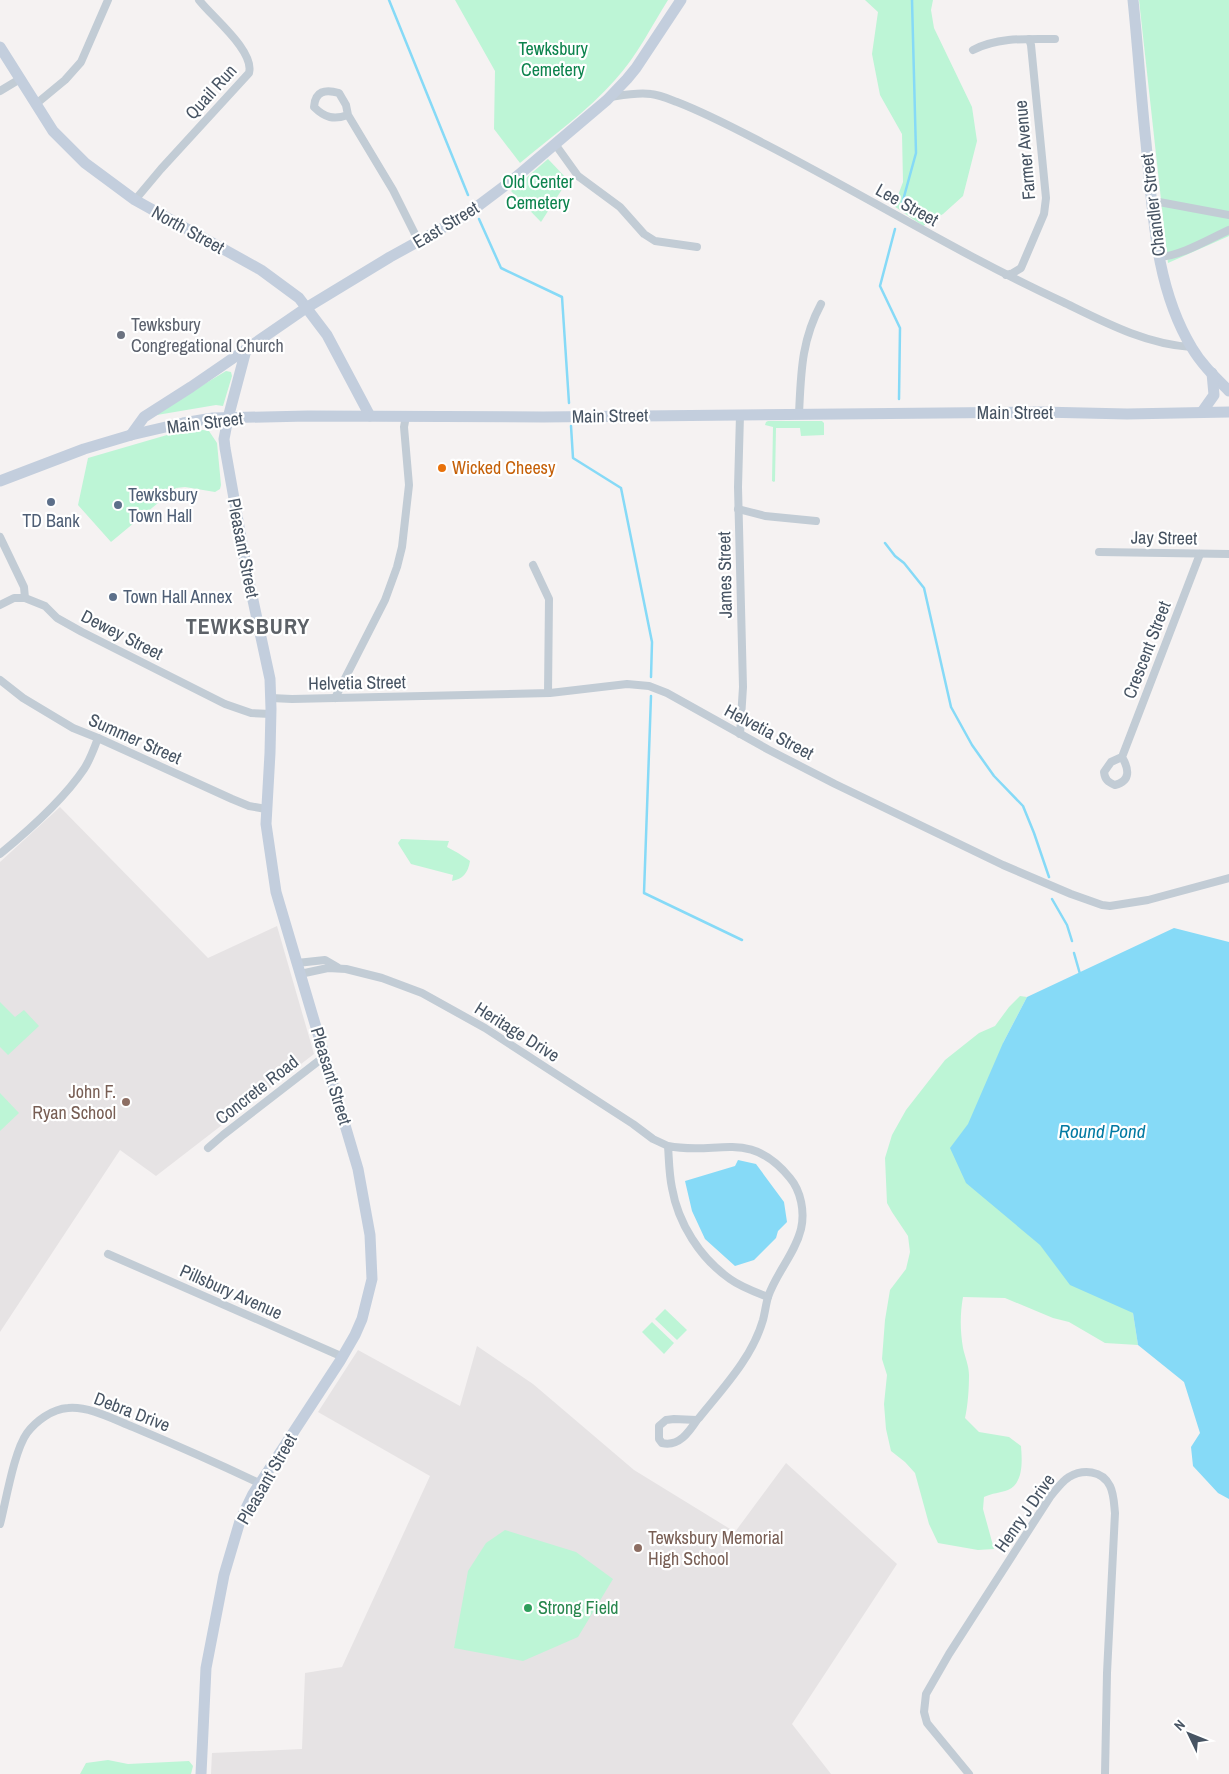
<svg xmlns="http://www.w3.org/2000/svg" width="1229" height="1774" font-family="'Archivo Narrow',sans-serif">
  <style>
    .education { fill: #e6e3e4 }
    .green { fill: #bdf5d6 }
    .water { fill: #86daf7 }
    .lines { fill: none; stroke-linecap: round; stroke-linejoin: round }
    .stream { stroke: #86daf7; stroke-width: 2.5 }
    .street { stroke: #c2ccd5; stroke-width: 8 }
    .secondary { stroke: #c3cedd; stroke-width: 11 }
    .worship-dot { fill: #6b7280; stroke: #fff; stroke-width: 2 }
    .food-dot { fill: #e8710a; stroke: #fff; stroke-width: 2 }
    .service-dot { fill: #5c6f8a; stroke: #fff; stroke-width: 2 }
    .education-dot { fill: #8d6e63; stroke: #fff; stroke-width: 2 }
    .leisure-dot { fill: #2e9e5b; stroke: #fff; stroke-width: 2 }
    .labels { text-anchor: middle; stroke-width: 4.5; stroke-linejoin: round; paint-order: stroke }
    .park-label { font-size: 18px; fill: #0c834d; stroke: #fff }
    .street-label { font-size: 18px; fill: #475463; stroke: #fff }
    .worship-label { font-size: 18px; fill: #5b616d; stroke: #fff; text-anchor: start }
    .food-label { font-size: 18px; fill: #c56008; stroke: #fff; text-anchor: start }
    .service-label { font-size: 18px; fill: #4e5e75; stroke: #fff; text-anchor: start }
    .education-label { font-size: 18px; fill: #785e54; stroke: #fff; text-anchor: end }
    .leisure-label { font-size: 18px; fill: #27864d; stroke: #fff; text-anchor: start }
    .water-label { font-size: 19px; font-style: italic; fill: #037aa3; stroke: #fff }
    .district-label { font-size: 22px; font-weight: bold; letter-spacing: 1px; fill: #5d6268; stroke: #fff }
  </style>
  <rect width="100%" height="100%" fill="#f5f2f2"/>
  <g class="education">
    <path d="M60,807L208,958L277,926L314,1054L156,1176L120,1150L0,1332V862Z"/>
    <path d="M477,1346L533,1384L634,1470L735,1532L786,1463L897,1564L792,1724L831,1774H211L212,1753L302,1749L305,1673L342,1667L430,1476L318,1412L358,1350L460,1406Z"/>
  </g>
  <g class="green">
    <path d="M455,0H668C651,27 637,56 615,80C588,111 552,136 520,163L494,129L495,71Z"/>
    <path d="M865,0H933L931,10L934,28L972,107L977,141L963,196L943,214L923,226L894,206L903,182L902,134L880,95L872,54L878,12Z"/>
    <path d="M1139,0H1229V236L1168,263Z"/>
    <path d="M548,159L568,180L541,222L511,191Z"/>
    <path d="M226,371L231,372L232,376L223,406L216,405L151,416Z"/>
    <path d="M768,421H822L824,423V435L801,436L800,428H776L775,481L774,482L772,481L773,427L765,425L766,422Z"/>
    <path d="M191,428L209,431L217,443L221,485L220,489L215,492L185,487L176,488L111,542L78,505L88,458Z"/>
    <path d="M401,839L449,841L447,847L458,853L470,861C468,873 463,879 452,881L453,875L411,864L399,845L398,843Z"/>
    <path d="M1020,996L1027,997L1003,1043L1133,1313L1138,1345L1105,1343L1069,1322L1053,1318L1005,1298L963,1297C960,1314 960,1330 963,1348C965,1357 969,1366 969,1375C969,1388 968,1405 965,1418L979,1432L1009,1437L1021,1446C1022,1460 1024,1483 1008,1490C1000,1493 992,1493 984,1497L983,1509L994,1549L978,1550L938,1543L929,1524L915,1473L905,1462L891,1451L886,1429L884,1404L887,1375L882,1359L885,1320L890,1290L906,1269L910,1252L908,1236L892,1212L887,1203L885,1158L892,1135L906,1110L945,1060L979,1033L995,1026L1009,1007Z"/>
    <path d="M0,1002L15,1017L24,1010L39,1026L8,1055L0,1047Z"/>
    <path d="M0,1093L19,1113L0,1131Z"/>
    <path d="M665,1309L687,1330L677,1340L655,1319Z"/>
    <path d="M652,1322L674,1343L664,1354L642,1332Z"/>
    <path d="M505,1530L576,1552L613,1579L578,1637L523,1661L454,1648L468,1571L486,1543Z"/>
    <path d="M108,1760L128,1764L189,1761L193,1766L191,1774H80L86,1763Z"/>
  </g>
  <g class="water">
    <path d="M1174,928L1229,942V1499L1218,1493L1193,1466L1191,1447L1200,1433L1184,1382L1138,1345L1133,1313L1070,1285L1040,1245L966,1183L950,1148L968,1124L1003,1043L1027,997Z"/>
    <path d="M738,1160L756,1164L784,1202L787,1222L778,1231L776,1238L754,1260L735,1266L705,1239L692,1211L685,1181L735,1166Z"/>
  </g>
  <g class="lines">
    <g class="stream">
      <path d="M389,0L468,195"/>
      <path d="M902,204L916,153L912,0"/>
      <path d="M479,219L501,268L562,297L569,403"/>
      <path d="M895,229L880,286L900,328L899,399"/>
      <path d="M571,426L573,458L621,488L652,642L651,677"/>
      <path d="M885,543L895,556L904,563L924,588L951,707L972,745L994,776L1023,806L1034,833L1049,877"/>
      <path d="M651,696L644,893L742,940"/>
      <path d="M1052,899L1067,925L1072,941"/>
      <path d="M1074,953L1080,974"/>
    </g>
    <g class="street">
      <path d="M973,50C998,37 1028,39 1055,39"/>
      <path d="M0,91L20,79"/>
      <path d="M610,97C623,95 638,92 651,94C660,95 669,99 677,102C708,114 736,129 765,144C866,196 961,255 1063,302C1104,322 1145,344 1191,347"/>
      <path d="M36,104L65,80L81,62L108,0"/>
      <path d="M348,115C334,120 325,118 314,107C315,91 325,89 339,93L346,105L348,115L393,190L419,242"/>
      <path d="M555,144L578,176L620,207L644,234L655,241L697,247"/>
      <path d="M135,200L161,169L249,73C255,51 212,17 199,0"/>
      <path d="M1151,203L1159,202L1229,215"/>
      <path d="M1159,257C1181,256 1209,239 1229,230"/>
      <path d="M1006,275L1013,273L1021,268L1044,214L1046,198L1031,45L1029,39"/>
      <path d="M799,414C801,374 801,341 821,304"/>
      <path d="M738,509L765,516L816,521"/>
      <path d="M0,537L24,587L25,598L45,606L57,618L82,632L225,704L251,713L271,714"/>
      <path d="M1099,552L1229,554"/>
      <path d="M533,565L549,599L548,693"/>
      <path d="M0,605L14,598H25"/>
      <path d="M0,680L23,698L73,728L98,738L232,799L249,806L266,809"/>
      <path d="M271,698L292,699L550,693L627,684L649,686L667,693L769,750L835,784L1003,865L1071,894L1102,905L1110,906L1148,900L1229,878"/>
      <path d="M335,698L385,600L397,567L402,547L409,485L404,427L406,416"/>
      <path d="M740,734L743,687L738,487L740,415"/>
      <path d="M1122,757C1129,769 1131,781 1115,785C1108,782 1105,780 1104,772L1111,762L1122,757L1200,554"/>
      <path d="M0,854C28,831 64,799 84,769C90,760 94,749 98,738"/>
      <path d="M297,963L325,960L337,967"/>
      <path d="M300,974L328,968L346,969L382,978L422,993L485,1028L633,1124L653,1139L668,1146C669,1159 669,1174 672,1188C678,1223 700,1258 730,1279C741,1287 755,1292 768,1297C776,1273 795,1254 801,1229C805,1212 801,1191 790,1178C749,1128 718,1156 668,1146"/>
      <path d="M208,1148L223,1135L325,1056"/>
      <path d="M108,1254L343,1357"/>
      <path d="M699,1418C723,1388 752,1358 763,1320C765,1312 766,1304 768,1297"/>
      <path d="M674,1419L697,1420C689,1432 679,1447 662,1443L659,1439V1426L666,1420Z"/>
      <path d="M0,1524C6,1501 14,1451 27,1433C36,1421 52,1409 68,1408C89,1406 113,1419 133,1427C176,1445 219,1464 261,1484"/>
      <path d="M969,1774L927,1723L924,1712L926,1694L949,1654L1050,1497C1056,1490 1061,1482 1069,1477C1083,1469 1102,1470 1110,1486C1114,1494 1114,1504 1115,1513L1107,1673L1105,1774"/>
    </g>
    <g class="secondary">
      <path d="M1133,0C1138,48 1141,96 1146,143C1153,213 1155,287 1192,348C1202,365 1216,378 1229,391"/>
      <path d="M0,47L53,131L85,163L135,200L261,270L299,298L327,335L370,416"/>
      <path d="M1202,412L1214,395L1212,373"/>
      <path d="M131,435L144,417L191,387L306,308L390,257L466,215L515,178L607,100L627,79L636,68L681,0"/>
      <path d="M0,481L84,449L131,435L183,423L213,418L308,416L543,417L1041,412L1127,414L1229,412"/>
      <path d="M201,1774L206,1668L224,1575L240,1521L253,1494L340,1361L355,1335L362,1319L372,1279L370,1235L358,1169L276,892L266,824L270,753L271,709L270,679L248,577L225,448L224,439L228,418L246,350"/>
    </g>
  </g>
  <circle class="worship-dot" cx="121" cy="335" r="5"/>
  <circle class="food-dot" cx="442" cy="468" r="5"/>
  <g class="service-dot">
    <circle cx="51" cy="502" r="5"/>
    <circle cx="118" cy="505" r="5"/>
    <circle cx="113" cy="597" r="5"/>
  </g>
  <g class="education-dot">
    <circle cx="126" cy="1102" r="5"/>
    <circle cx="638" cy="1548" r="5"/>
  </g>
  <circle class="leisure-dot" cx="528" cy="1608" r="5"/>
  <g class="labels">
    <g class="park-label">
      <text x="553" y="55">Tewksbury<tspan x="553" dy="21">Cemetery</tspan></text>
      <text x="538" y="188">Old Center<tspan x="538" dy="21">Cemetery</tspan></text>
    </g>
    <g class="street-label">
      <text transform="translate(211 92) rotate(-48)" y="6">Quail Run</text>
      <text transform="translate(1025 150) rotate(-95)" y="6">Farmer Avenue</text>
      <text transform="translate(907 205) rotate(29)" y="6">Lee Street</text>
      <text transform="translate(1153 205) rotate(-97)" y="6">Chandler Street</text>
      <text transform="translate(446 225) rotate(-31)" y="6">East Street</text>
      <text transform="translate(188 230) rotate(29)" y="6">North Street</text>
      <text x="1015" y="419">Main Street</text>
      <text transform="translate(610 416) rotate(-1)" y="6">Main Street</text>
      <text transform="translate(205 423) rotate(-7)" y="6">Main Street</text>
      <text transform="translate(1164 538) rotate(1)" y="6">Jay Street</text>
      <text transform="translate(243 548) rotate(79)" y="6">Pleasant Street</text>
      <text transform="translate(725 575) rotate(-91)" y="6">James Street</text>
      <text transform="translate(122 635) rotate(27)" y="6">Dewey Street</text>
      <text transform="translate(1147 650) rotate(-69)" y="6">Crescent Street</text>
      <text transform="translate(357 683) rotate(-1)" y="6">Helvetia Street</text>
      <text transform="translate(769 732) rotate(28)" y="6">Helvetia Street</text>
      <text transform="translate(135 739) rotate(24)" y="6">Summer Street</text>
      <text transform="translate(517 1032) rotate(32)" y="6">Heritage Drive</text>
      <text transform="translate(331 1076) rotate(73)" y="6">Pleasant Street</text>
      <text transform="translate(257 1090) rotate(-38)" y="6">Concrete Road</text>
      <text transform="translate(231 1292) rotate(24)" y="6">Pillsbury Avenue</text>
      <text transform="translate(132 1412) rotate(21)" y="6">Debra Drive</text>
      <text transform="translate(267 1479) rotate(-60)" y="6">Pleasant Street</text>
      <text transform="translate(1025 1513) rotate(-55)" y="6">Henry J Drive</text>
    </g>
    <g class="worship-label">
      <text x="131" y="331">Tewksbury<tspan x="131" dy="21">Congregational Church</tspan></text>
    </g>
    <g class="food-label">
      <text x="452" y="474">Wicked Cheesy</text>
    </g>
    <g class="service-label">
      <text x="128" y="501">Tewksbury<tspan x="128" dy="21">Town Hall</tspan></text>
      <text x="51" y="527" text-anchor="middle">TD Bank</text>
      <text x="123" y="603">Town Hall Annex</text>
    </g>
    <g class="education-label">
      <text x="116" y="1098">John F.<tspan x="116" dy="21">Ryan School</tspan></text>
      <text x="648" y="1544" text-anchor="start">Tewksbury Memorial<tspan x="648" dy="21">High School</tspan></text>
    </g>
    <g class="leisure-label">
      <text x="538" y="1614">Strong Field</text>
    </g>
    <g class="water-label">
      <text x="1102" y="1138">Round Pond</text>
    </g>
    <g class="district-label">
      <text x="248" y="634">TEWKSBURY</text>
    </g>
  </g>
  <g transform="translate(1189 1734) rotate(313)" stroke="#ffffff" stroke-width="4" paint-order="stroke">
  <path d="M0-4L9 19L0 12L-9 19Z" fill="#475463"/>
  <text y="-8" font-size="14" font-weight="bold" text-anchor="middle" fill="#475463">N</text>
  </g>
</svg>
